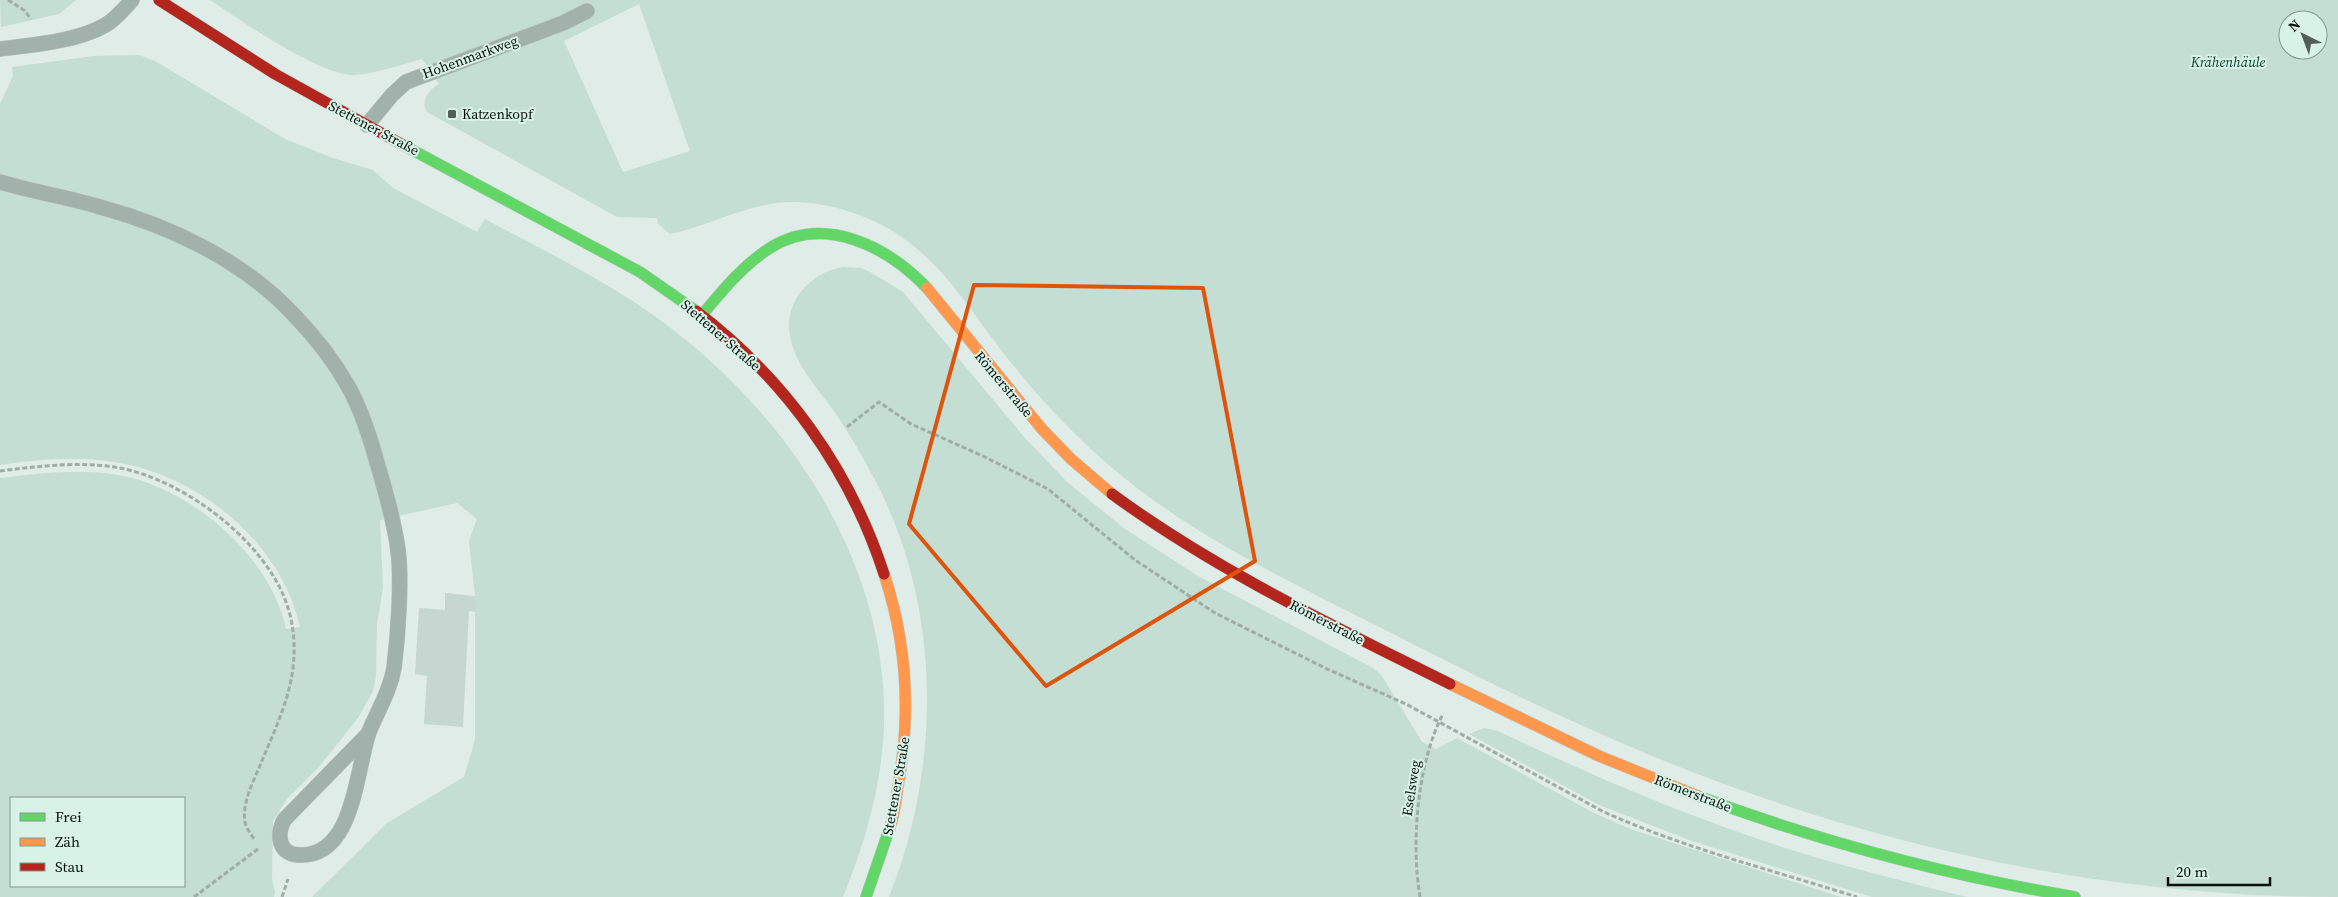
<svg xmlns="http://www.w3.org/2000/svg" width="2338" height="897" font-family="'Source Serif 4',serif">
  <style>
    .green { fill: #c4ded3; fill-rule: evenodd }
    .building { fill: #c5d7d0 }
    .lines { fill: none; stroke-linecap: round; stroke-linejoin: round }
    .lane-casing { stroke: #bdc8c3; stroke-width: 16 }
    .fast-casing { stroke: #bdc8c3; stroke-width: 12 }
    .slow-casing { stroke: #bdc8c3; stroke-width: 12 }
    .jam-casing { stroke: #bdc8c3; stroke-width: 12 }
    .path { stroke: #9fada7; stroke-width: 3; stroke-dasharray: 5 2.5; stroke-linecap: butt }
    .lane { stroke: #a1b2ac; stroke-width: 15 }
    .fast { stroke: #63d668; stroke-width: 11 }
    .slow { stroke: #ff974d; stroke-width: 11 }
    .jam { stroke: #b3261e; stroke-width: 11 }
    .marked { fill: none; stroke: #dd550c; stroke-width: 4; stroke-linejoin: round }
    .poi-dot { fill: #535d59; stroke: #d9f2e8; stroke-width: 2 }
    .labels { text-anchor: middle; stroke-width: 4; stroke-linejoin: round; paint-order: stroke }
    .street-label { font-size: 14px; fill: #08100d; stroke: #d9f2e8 }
    .park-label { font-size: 14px; font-style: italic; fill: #0b4132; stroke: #d9f2e8 }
    .poi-label { font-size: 14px; fill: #08100d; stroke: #d9f2e8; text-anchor: start }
  </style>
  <rect width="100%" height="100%" fill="#dfece7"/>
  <g class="green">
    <path d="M0,0H76L59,14L1,27Z"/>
    <path d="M210,0H2338V897C2092,897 1849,841 1624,744C1546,711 1470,673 1395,635C1309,591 1218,549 1141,491C1093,455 1051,412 1013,365C972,315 940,253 878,223C842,206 800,196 760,206C729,213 701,228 670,234L658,224L657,218L617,217L427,112C420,100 429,90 439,84L422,59C401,65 377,73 355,75C322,77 240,20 210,0ZM639,4L690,151L623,172L564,41ZM2288,20H2318V50H2288Z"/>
    <path d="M139,55L155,61L285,139L333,158L373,170L393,188L477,232L485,219C546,252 612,283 668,326C785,414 880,553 884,704C886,770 868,836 843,897H312L387,823L464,777L475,740V596L469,541L477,519L457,503L380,520L383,588L377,624L376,676L373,691L358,718L319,767L287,799L273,821L272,879L275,891L274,897H0V478C39,474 79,468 118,475C190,487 271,556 286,629L300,627C282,546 205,480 125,464C85,455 40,459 0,465V104L13,76L12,67L94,56ZM11,798H184V886H11Z"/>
    <path d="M843,267L861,268L870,272L903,292L1025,438L1067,482L1125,529L1198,576L1373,668L1382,676L1422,742L1436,749L1457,738L1596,814L1633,830L1841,897H889C943,762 942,598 869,469C859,450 848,432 836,414C819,390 796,366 790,337C783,302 811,272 843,267Z"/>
    <path d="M1484,728L1498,731C1578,769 1660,805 1744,834C1816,860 1892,878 1967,897H1872L1692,841L1599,805L1469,734Z"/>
  </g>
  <path class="building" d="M445,593L475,596V612L469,611L463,727L424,724L427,676L415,674L419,608L445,610Z"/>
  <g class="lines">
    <defs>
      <g id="lane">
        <path d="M0,49C32,45 83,41 110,22C118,16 125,8 132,0"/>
        <path d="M367,125L392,95L406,82L563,23L587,11"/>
        <path d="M0,182C33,192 67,197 100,207C171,226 244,261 295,316C315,337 334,361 348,386C361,409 369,434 376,459C385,489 394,520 398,550C402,581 398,636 394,668C390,691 378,710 369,732C366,741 364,751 362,760C354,794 346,856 300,855C279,855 276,836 284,820L368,734"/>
      </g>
      <g id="fast">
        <path d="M403,145L640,272L696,311"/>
        <path d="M702,315C722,291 743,265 770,248C824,214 887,246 927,288"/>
        <path d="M1698,796C1821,842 1946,875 2075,897"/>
        <path d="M866,897L890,827"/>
      </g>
      <g id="slow">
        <path d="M927,288L1042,429L1071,459L1112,494"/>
        <path d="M884,574C907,643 911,715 898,786C896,799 895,814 890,827"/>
        <path d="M1450,684L1599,756L1698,796"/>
      </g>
      <g id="jam">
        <path d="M159,0L275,74L403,145"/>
        <path d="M696,311C784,378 850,469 884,574"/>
        <path d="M1112,494C1217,571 1334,626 1450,684"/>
      </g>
    </defs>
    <use href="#lane" class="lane-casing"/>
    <use href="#fast" class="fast-casing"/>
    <use href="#slow" class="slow-casing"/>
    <use href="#jam" class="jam-casing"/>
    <g class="path">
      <path d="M8,0L24,10L31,19"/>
      <path d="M847,427L879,402L911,424L985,457L1048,489L1135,560L1215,613L1325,668L1406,704L1602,811C1683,848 1772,870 1857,897"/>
      <path d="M0,471C39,466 81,461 120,468C182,480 254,534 281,590C293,615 296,641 293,668C289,702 272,736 259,768C252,784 242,804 245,822C246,828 251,834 254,839"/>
      <path d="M194,897L258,849"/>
      <path d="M282,897L288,879"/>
      <path d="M1420,897C1411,844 1417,763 1443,714"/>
    </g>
    <use href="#lane" class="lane"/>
    <use href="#fast" class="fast"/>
    <use href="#slow" class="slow"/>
    <use href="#jam" class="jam"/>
  </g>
  <path class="marked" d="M974,285L1203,288L1255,561L1046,686L909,524Z"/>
  <rect class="poi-dot" x="447" y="109" width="10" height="10" rx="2.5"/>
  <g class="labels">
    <g class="street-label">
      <text transform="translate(470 57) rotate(-20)" y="5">Hohenmarkweg</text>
      <text transform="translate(374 128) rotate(28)" y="5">Stettener Straße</text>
      <text transform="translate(721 335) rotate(41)" y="5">Stettener Straße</text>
      <text transform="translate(1004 384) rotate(50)" y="5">Römerstraße</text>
      <text transform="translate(1327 622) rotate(27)" y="5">Römerstraße</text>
      <text transform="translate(896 786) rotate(-80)" y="5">Stettener Straße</text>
      <text transform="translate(1411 788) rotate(-81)" y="5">Eselsweg</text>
      <text transform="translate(1693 793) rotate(21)" y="5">Römerstraße</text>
    </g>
    <g class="park-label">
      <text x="2228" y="67">Krähenhäule</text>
    </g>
    <g class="poi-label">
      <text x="462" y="119">Katzenkopf</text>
    </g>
  </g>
  <rect x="10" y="797" width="175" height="90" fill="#d9f2e8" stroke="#859890"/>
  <rect x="20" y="813" width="25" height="8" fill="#63d668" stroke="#859890"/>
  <text x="55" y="822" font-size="15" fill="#08100d">Frei</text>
  <rect x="20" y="838" width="25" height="8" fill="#ff974d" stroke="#859890"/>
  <text x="55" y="847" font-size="15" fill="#08100d">Zäh</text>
  <rect x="20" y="863" width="25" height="8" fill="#b3261e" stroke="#859890"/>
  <text x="55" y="872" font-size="15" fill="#08100d">Stau</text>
  <g transform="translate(2303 35) rotate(318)"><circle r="24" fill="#d9f2e8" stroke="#859890"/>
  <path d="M0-4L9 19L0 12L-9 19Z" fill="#535d59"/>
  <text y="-8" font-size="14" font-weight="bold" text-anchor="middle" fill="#08100d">N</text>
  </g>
  <path d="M2168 877v8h102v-8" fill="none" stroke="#08100d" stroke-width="2.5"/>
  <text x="2176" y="877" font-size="15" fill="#08100d" stroke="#d9f2e8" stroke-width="4" paint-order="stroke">20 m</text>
</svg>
